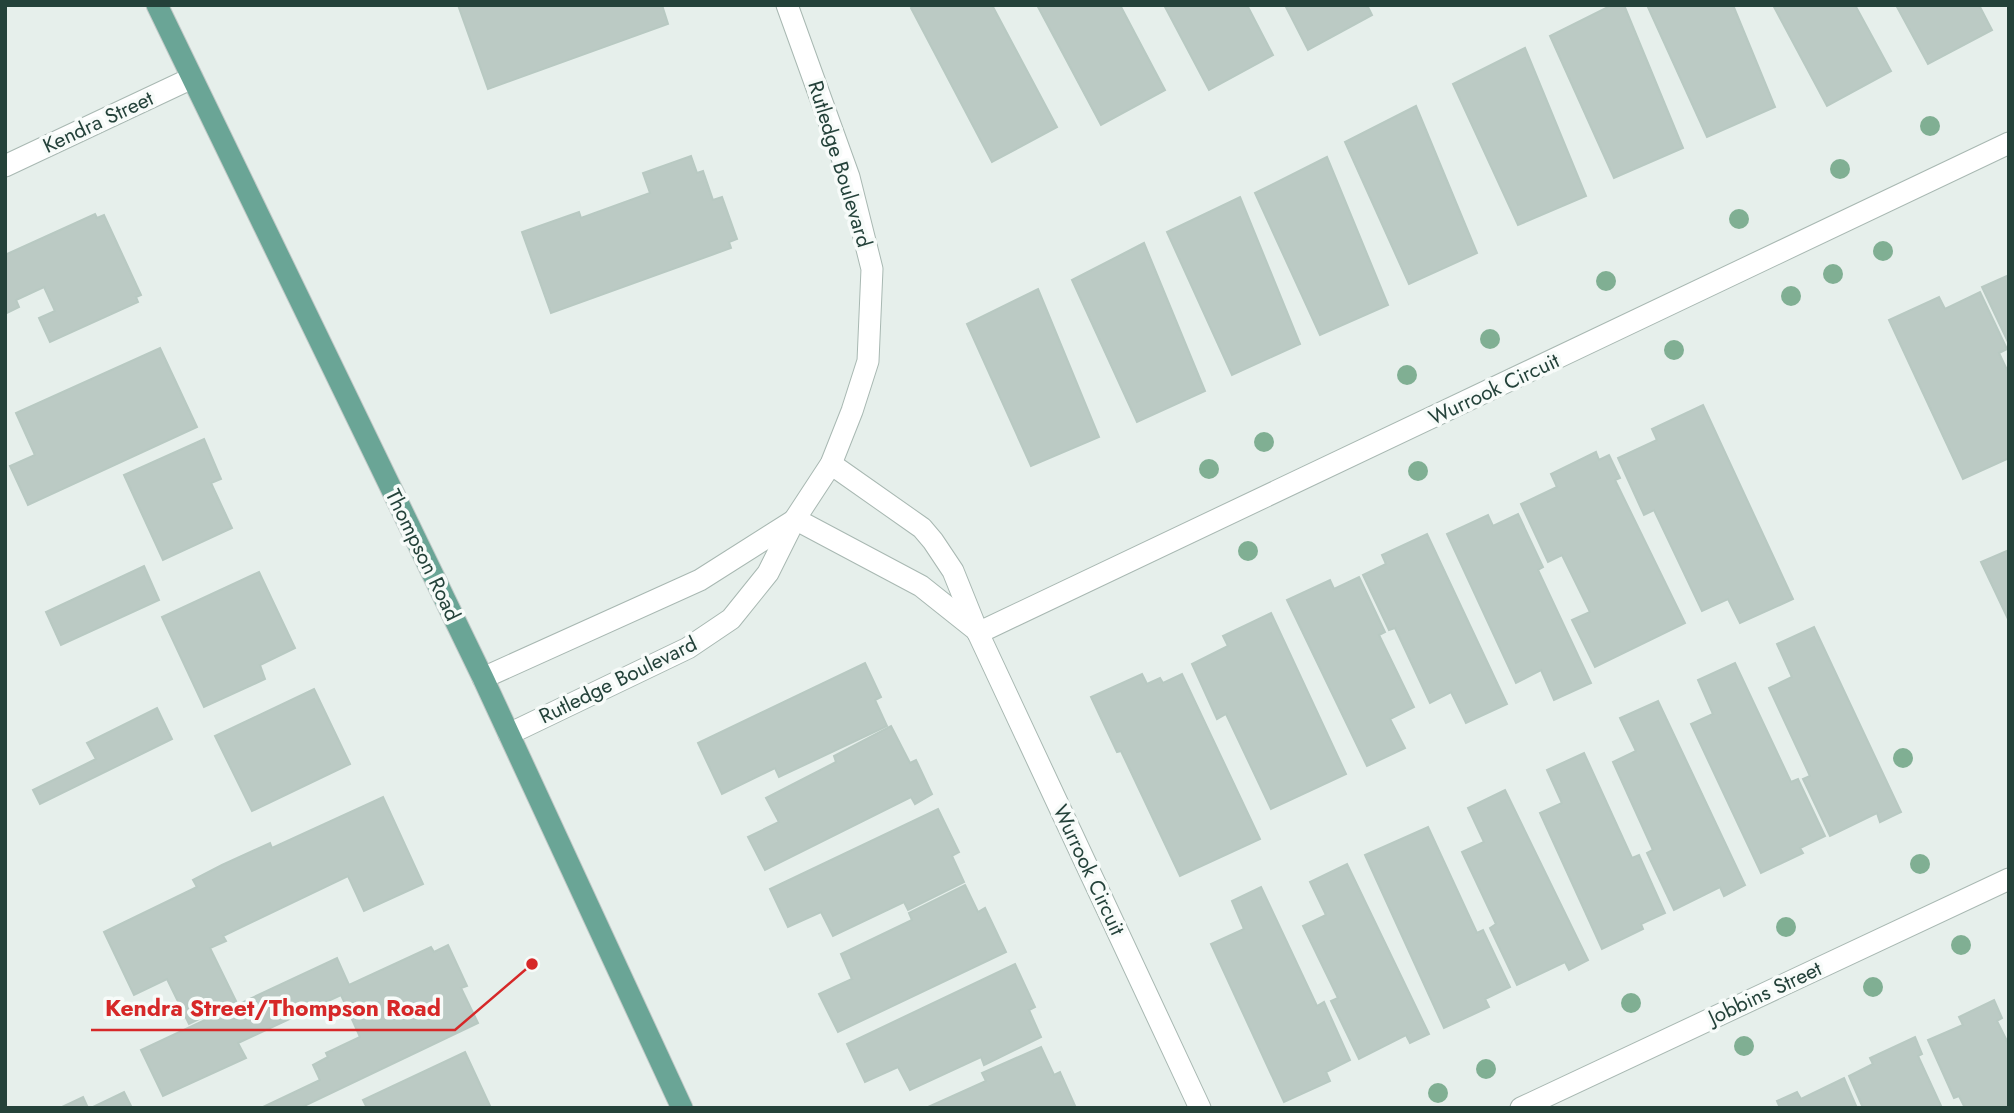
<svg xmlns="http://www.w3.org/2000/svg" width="2014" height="1113" font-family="Jost,sans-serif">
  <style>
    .building { fill: #bbcac4; stroke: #b8c9c2; stroke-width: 2 }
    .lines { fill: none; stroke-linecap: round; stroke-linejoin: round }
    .minor-casing { stroke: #a8b8b2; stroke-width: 23 }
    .major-casing { stroke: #c2cac8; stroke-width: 23 }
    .minor { stroke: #fff; stroke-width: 21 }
    .major { stroke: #6aa596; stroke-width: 21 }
    .tree { fill: #80af93 }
    .labels { text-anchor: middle; stroke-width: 7; stroke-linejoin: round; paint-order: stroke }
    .street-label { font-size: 21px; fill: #24423a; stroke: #f7fbf9 }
    .leader { fill: none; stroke: #d62828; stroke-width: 2.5 }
    .callout-dot { fill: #d62828; stroke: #f7fbf9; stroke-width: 2.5 }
    .callout-label { font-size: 23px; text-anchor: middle; font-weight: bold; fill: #d62828; stroke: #f7fbf9; stroke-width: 7; stroke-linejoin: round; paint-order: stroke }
  </style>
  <rect width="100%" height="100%" fill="#e6efeb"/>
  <g class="building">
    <path d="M458,5H662L668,24L488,89Z"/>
    <path d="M915,5H992L1057,127L992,162L911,8Z"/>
    <path d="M1037,5H1120L1165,90L1101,125Z"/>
    <path d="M1164,5H1247L1273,55L1209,90Z"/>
    <path d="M1285,5H1367L1372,15L1308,50Z"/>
    <path d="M1612,5H1624L1683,148L1614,178L1550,36Z"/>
    <path d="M1647,5H1733L1775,107L1707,137Z"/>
    <path d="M1773,5H1855L1891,71L1827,106Z"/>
    <path d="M1896,5H1979L1992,30L1928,64Z"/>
    <path d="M1525,48L1586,196L1518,225L1453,84Z"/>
    <path d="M1416,106L1477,253L1409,284L1345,142Z"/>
    <path d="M691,156L697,173L703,171L713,200L722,197L737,239L729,242L731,248L551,313L522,232L579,212L581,218L650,193L643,173Z"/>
    <path d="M1327,157L1388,305L1320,335L1255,193Z"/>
    <path d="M1240,197L1300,344L1232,375L1167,232Z"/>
    <path d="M95,214L97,218L104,215L141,295L136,297L138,302L50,342L39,318L55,311L44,287L16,300L19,307L5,314V255Z"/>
    <path d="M1144,243L1205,391L1137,422L1072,280Z"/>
    <path d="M2009,275V344L1982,287Z"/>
    <path d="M1038,289L1099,437L1031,466L967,324Z"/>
    <path d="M1980,292L2007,349L1999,353L2009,374V458L1963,479L1889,320L1939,297L1945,309Z"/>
    <path d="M160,348L197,427L28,505L10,466L35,455L16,413Z"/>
    <path d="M1703,405L1793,599L1740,623L1728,599L1702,611L1654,510L1644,515L1618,458L1657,440L1652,429Z"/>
    <path d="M204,439L221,479L211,483L232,528L163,560L124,475Z"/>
    <path d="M1596,452L1599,460L1609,455L1620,478L1615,480L1685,623L1595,667L1572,620L1590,612L1562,555L1548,562L1521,504L1557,487L1551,474Z"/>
    <path d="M1518,514L1543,567L1538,570L1591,683L1554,700L1541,670L1516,683L1447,534L1488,515L1493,526Z"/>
    <path d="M1427,534L1507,704L1466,723L1451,692L1430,703L1395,628L1389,630L1363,575L1386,564L1382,555Z"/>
    <path d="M2009,550V621L1981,562Z"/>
    <path d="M144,566L159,600L61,645L46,612Z"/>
    <path d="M259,572L295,648L260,665L265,679L204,707L162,617Z"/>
    <path d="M1359,577L1385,632L1379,635L1414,707L1390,719L1405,748L1367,766L1287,600L1330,580L1334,589Z"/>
    <path d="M1271,613L1346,774L1271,809L1226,714L1217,719L1192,664L1228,646L1223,636Z"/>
    <path d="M1814,627L1901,812L1880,822L1877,813L1830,836L1803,779L1810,776L1769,688L1792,677L1777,644Z"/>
    <path d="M865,663L881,697L875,700L887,726L779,777L775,768L722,794L698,743Z"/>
    <path d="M1735,663L1791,782L1798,779L1825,836L1800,848L1803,853L1761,873L1691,724L1713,714L1698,680Z"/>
    <path d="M1142,674L1147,684L1160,678L1163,683L1182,674L1260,839L1180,876L1121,751L1117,752L1091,697Z"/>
    <path d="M314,689L350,764L252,811L215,736Z"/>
    <path d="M1658,701L1745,885L1724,896L1720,887L1674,910L1647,853L1653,850L1613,762L1636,751L1620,718Z"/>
    <path d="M157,708L172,739L40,804L33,790L96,759L87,743Z"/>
    <path d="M891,726L910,763L916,760L932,794L915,804L911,797L765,870L748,837L779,822L766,798L836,762L834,756Z"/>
    <path d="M1584,753L1632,858L1639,855L1665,913L1641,924L1643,929L1602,949L1540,813L1562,803L1547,770Z"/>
    <path d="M1505,790L1588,960L1569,970L1565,962L1517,985L1490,928L1496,924L1462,852L1484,842L1468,808Z"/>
    <path d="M383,797L423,884L364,911L348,876L223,936L226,941L210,948L236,1001L189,1024L167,979L134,995L104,932L197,887L193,880L222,865L270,843L272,848Z"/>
    <path d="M938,809L959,852L952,856L964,882L908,910L904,902L833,936L821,912L788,927L770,889Z"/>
    <path d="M1428,827L1477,933L1483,930L1510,987L1485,999L1489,1007L1444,1028L1365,855Z"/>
    <path d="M1347,864L1429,1034L1410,1043L1406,1035L1359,1059L1331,1001L1338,998L1303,926L1326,915L1310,882Z"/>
    <path d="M965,885L978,912L985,908L1006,952L838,1032L819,994L852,979L841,954L912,920L909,913Z"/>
    <path d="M1261,887L1317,1006L1324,1002L1350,1060L1326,1072L1330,1081L1284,1102L1211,944L1244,929L1232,901Z"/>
    <path d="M448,945L467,986L461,988L478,1023L300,1108H261L320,1080L313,1065L328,1057L326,1053L360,1037L341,995L238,1043L246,1058L163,1096L141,1050L337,958L349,985L431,947L434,952Z"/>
    <path d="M1015,964L1035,1007L1029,1010L1041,1037L984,1065L981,1057L910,1090L898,1067L865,1082L847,1044Z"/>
    <path d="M1994,1000L2002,1018L1997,1021L2009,1045V1108H1965L1959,1096L1954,1098L1928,1040L1963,1025L1959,1017Z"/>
    <path d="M1915,1037L1922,1054L1918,1056L1942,1108H1863L1849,1076L1873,1064L1870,1058Z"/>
    <path d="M1041,1047L1054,1075L1060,1072L1076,1108H926L986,1081L982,1073Z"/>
    <path d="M465,1052L491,1108H367L363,1100Z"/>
    <path d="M1844,1078L1857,1108H1780L1777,1101L1797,1092L1801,1099Z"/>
    <path d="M124,1092L132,1108H91Z"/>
    <path d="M83,1097L88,1108H60Z"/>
  </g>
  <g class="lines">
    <defs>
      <g id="minor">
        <path d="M5,166L192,78"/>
        <path d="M831,464L922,528L933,541L953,571L978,633L1200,1108"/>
        <path d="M795,519L921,586L975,629"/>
        <path d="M978,633L2009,143"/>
        <path d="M483,678L700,580L793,521"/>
        <path d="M509,734L688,648L731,619L768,573L795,519L831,464L852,411L868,361L872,269L849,177L787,5"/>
        <path d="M1521,1108L2009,879"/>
      </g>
      <path id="major" d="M157,5L483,678L682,1108"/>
    </defs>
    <use href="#minor" class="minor-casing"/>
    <use href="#major" class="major-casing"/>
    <use href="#minor" class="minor"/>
    <use href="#major" class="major"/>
  </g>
  <g class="tree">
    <circle cx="1930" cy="126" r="10"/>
    <circle cx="1840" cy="169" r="10"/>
    <circle cx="1739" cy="219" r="10"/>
    <circle cx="1883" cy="251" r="10"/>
    <circle cx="1833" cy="274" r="10"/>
    <circle cx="1606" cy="281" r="10"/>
    <circle cx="1791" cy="296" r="10"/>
    <circle cx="1490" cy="339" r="10"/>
    <circle cx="1674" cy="350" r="10"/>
    <circle cx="1407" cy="375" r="10"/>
    <circle cx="1264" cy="442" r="10"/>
    <circle cx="1209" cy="469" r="10"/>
    <circle cx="1418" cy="471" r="10"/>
    <circle cx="1248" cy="551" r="10"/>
    <circle cx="1903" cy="758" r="10"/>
    <circle cx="1920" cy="864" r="10"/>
    <circle cx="1786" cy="927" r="10"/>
    <circle cx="1961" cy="945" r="10"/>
    <circle cx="1873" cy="987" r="10"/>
    <circle cx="1631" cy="1003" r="10"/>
    <circle cx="1744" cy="1046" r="10"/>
    <circle cx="1486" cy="1069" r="10"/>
    <circle cx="1438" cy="1093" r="10"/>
  </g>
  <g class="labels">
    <g class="street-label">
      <text transform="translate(98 122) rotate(-25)" y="7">Kendra Street</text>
      <text transform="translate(840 164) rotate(73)" y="7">Rutledge Boulevard</text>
      <text transform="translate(1494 389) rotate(-25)" y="7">Wurrook Circuit</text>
      <text transform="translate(423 555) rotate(64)" y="7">Thompson Road</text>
      <text transform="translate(618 680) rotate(-26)" y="7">Rutledge Boulevard</text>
      <text transform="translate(1089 870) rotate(65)" y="7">Wurrook Circuit</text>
      <text transform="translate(1765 993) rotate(-25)" y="7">Jobbins Street</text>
    </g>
  </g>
  <path class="leader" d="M532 964L455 1030H91"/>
  <circle class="callout-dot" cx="532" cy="964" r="7"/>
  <g class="callout-label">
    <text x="273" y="1016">Kendra Street/Thompson Road</text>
  </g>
  <rect width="2014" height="1113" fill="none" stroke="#24423a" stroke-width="14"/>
</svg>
